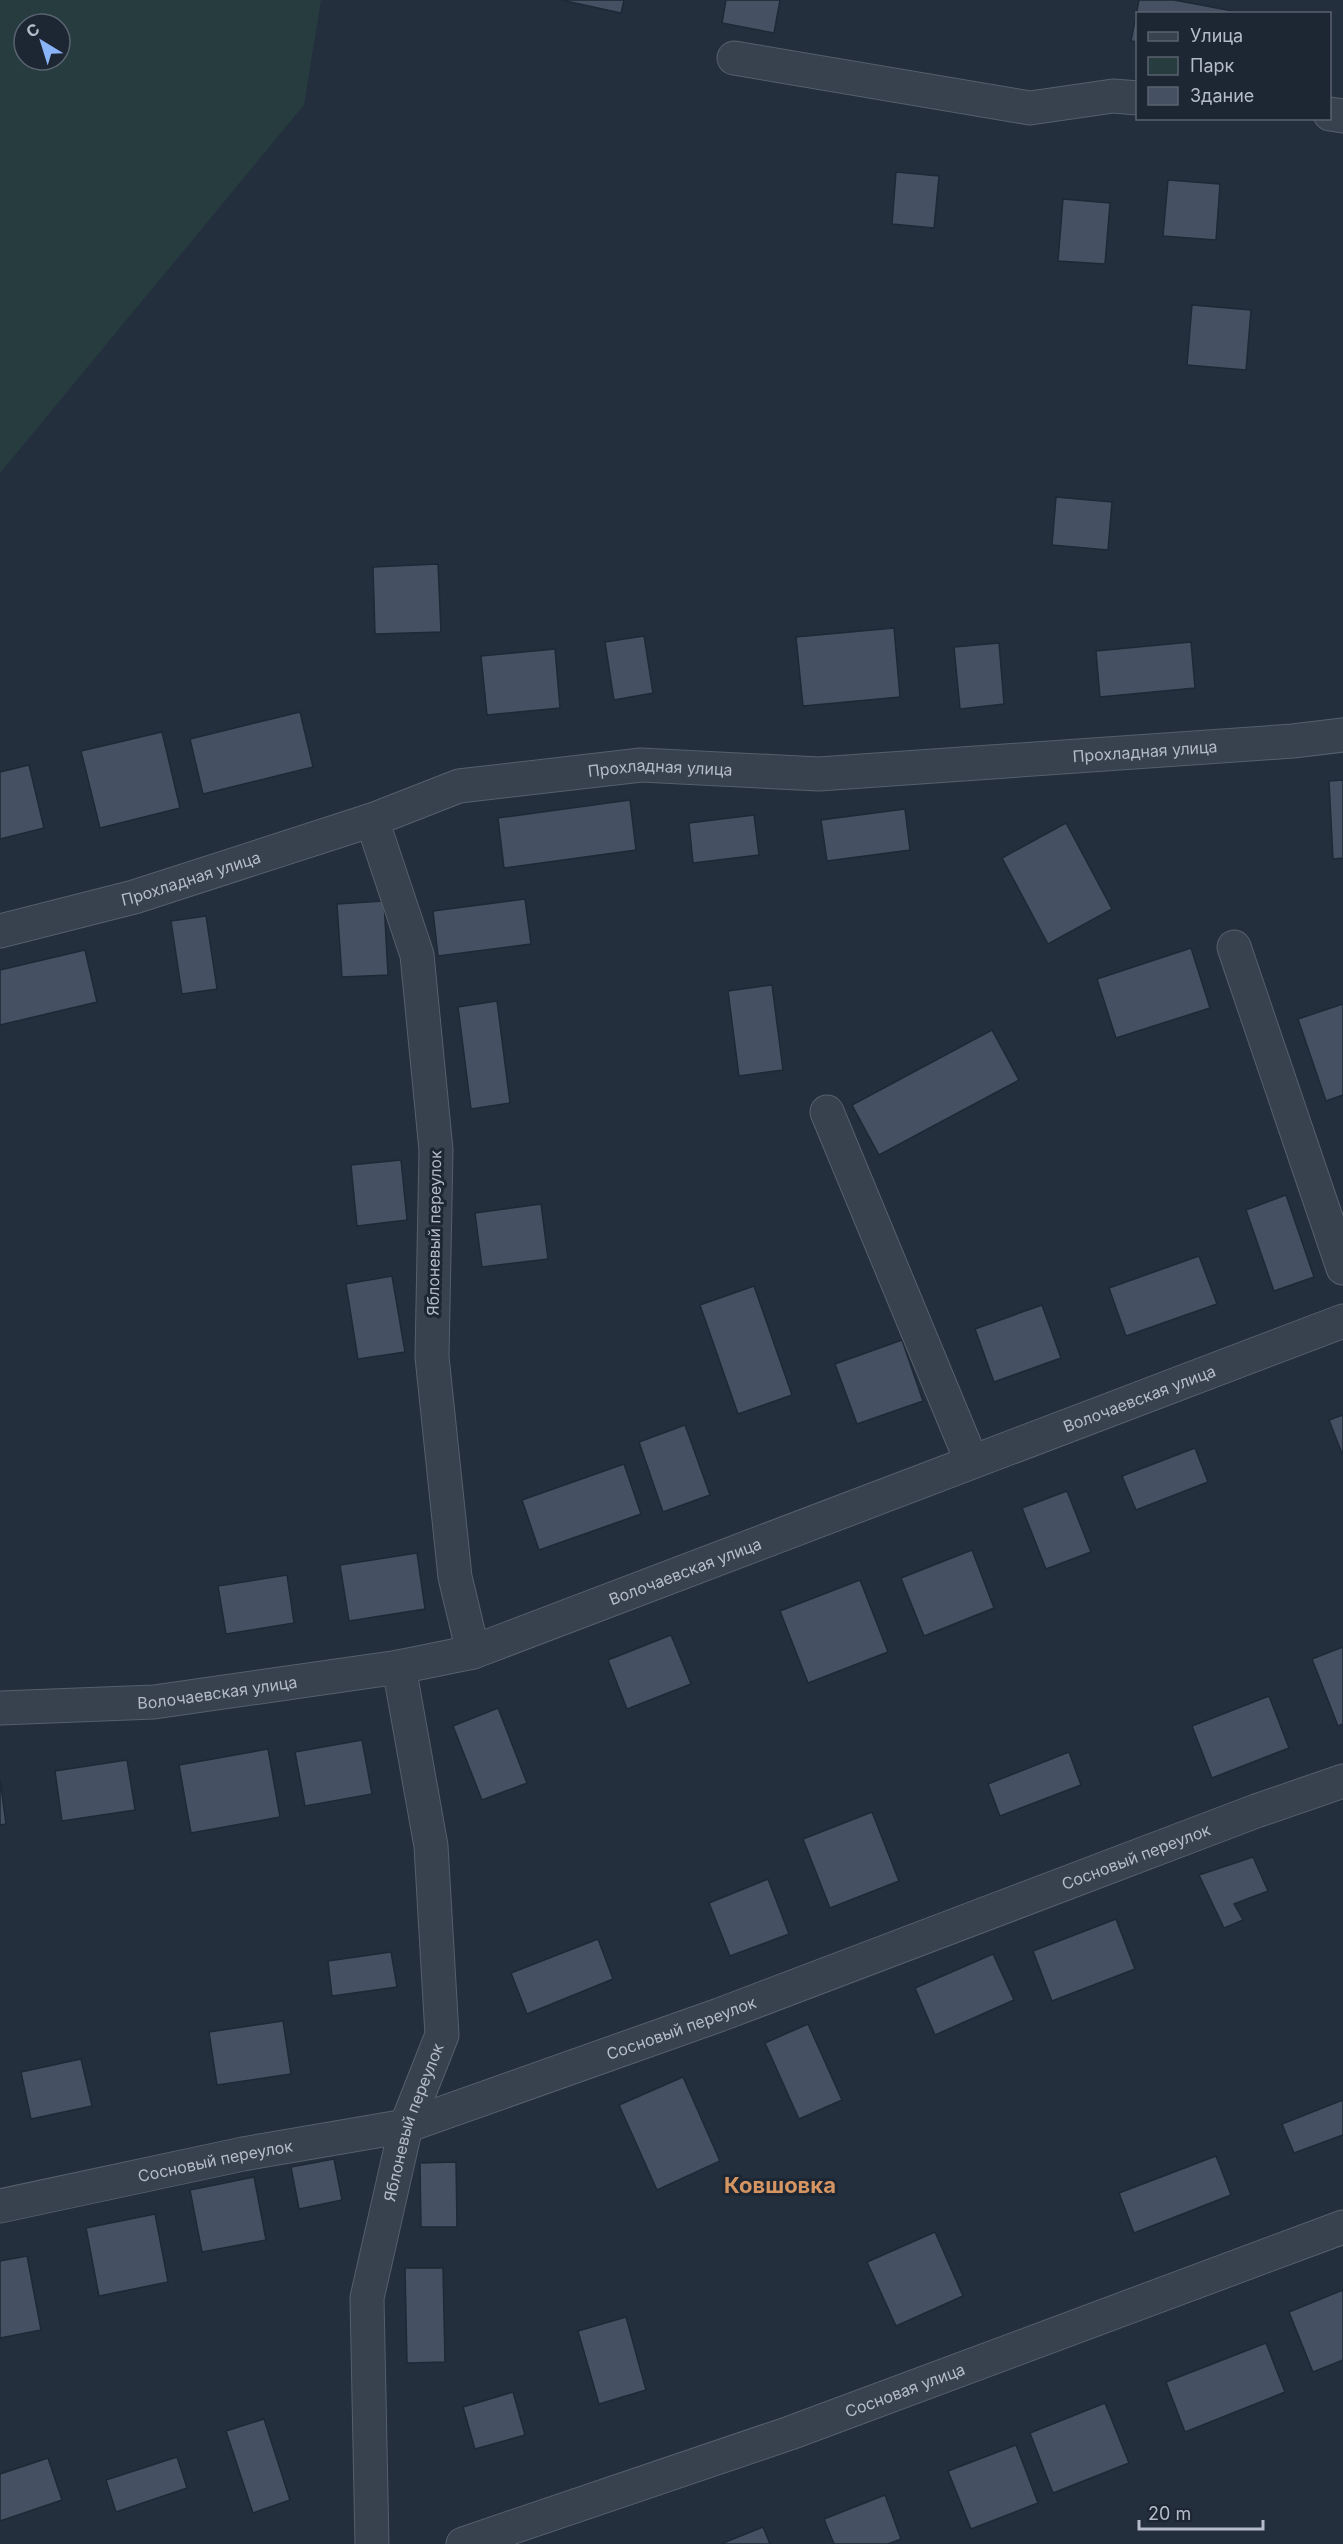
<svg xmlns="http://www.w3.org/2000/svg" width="1343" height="2544" font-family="Inter,sans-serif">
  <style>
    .green { fill: #263c3f; fill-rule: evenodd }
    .building { fill: #455162; stroke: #1f2835; stroke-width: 1.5 }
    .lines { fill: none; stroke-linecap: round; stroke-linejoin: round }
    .minor-casing { stroke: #565f6c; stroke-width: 35 }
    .minor { stroke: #38414e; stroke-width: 33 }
    .labels { text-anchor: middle; stroke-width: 6; stroke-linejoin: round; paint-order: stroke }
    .street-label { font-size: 16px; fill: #b4bcc9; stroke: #1d2633 }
    .district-label { font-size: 22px; font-weight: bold; fill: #d59563; stroke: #1d2633 }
  </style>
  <rect width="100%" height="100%" fill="#242f3e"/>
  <path class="green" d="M0,0H321L304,105L0,473ZM24,24H60V60H24Z"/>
  <g class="building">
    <path d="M561,0H624L621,13Z"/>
    <path d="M726,0H780L774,33L722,23Z"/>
    <path d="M1139,0H1174L1233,11V14H1138V42L1131,41Z"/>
    <path d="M896,172L939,176L934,228L892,224Z"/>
    <path d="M1168,180L1220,184L1216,240L1163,236Z"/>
    <path d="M1063,199L1110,203L1105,264L1058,261Z"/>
    <path d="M1192,305L1251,310L1246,370L1187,365Z"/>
    <path d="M1056,497L1112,502L1108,550L1052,545Z"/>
    <path d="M438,564L441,632L375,634L373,567Z"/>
    <path d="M894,628L900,697L803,706L796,637Z"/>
    <path d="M644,636L653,693L614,700L605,642Z"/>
    <path d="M1191,642L1195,688L1100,697L1096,651Z"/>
    <path d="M999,643L1004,704L960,709L954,647Z"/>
    <path d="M555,649L560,708L487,715L481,656Z"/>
    <path d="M300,712L313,767L203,794L190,739Z"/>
    <path d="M162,732L180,808L100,828L81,751Z"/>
    <path d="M29,765L44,828L0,839V772Z"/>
    <path d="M1343,780V858L1333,859L1329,781Z"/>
    <path d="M630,800L636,850L504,868L498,818Z"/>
    <path d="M905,809L910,850L827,861L821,820Z"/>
    <path d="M754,815L759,855L693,863L689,823Z"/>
    <path d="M1066,823L1112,909L1048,944L1002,858Z"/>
    <path d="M525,899L531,944L438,956L433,911Z"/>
    <path d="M384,901L388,975L342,977L337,904Z"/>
    <path d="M206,916L217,989L182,994L171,921Z"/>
    <path d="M1191,948L1210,1008L1116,1038L1097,979Z"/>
    <path d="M85,950L97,1002L0,1025V970Z"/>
    <path d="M772,985L783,1070L739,1076L728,991Z"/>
    <path d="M497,1001L510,1103L471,1109L458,1007Z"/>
    <path d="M1343,1004V1095L1326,1101L1298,1019Z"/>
    <path d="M992,1030L1019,1080L879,1155L852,1105Z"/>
    <path d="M401,1160L407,1220L357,1226L351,1165Z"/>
    <path d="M1286,1195L1314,1277L1274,1291L1246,1210Z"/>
    <path d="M541,1204L548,1259L482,1267L475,1213Z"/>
    <path d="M1199,1256L1217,1304L1126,1336L1109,1288Z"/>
    <path d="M392,1276L405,1352L358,1359L346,1284Z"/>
    <path d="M754,1286L792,1395L738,1414L700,1305Z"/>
    <path d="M1042,1305L1061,1358L994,1382L975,1329Z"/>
    <path d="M902,1340L923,1401L857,1424L835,1364Z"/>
    <path d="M1343,1415V1456L1329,1420Z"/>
    <path d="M685,1425L710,1495L663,1512L639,1442Z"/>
    <path d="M1195,1448L1208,1482L1136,1510L1122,1476Z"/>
    <path d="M624,1464L641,1514L539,1550L522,1500Z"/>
    <path d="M1067,1491L1091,1552L1046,1569L1022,1508Z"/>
    <path d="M972,1550L994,1608L924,1636L901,1578Z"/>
    <path d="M417,1553L425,1609L349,1621L340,1565Z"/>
    <path d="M287,1575L294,1623L226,1634L218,1586Z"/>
    <path d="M860,1580L888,1652L808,1683L780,1611Z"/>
    <path d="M671,1635L691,1684L627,1709L608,1660Z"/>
    <path d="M1343,1647V1724L1338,1726L1312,1659Z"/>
    <path d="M1269,1696L1289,1748L1212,1778L1192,1726Z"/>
    <path d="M498,1708L527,1783L482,1800L453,1726Z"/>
    <path d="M362,1740L372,1794L305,1806L295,1752Z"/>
    <path d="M268,1749L280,1817L191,1833L179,1765Z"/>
    <path d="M1069,1752L1081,1785L1000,1816L988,1784Z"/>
    <path d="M127,1760L135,1810L62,1821L55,1771Z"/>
    <path d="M0,1779L6,1824L0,1825Z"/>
    <path d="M872,1812L899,1881L830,1908L803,1839Z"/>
    <path d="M1253,1857L1268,1891L1234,1904L1243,1920L1224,1928L1199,1875Z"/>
    <path d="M768,1879L789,1934L730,1956L709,1903Z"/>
    <path d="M1116,1919L1135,1969L1052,2001L1033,1951Z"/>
    <path d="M598,1939L613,1979L527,2014L511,1973Z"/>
    <path d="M391,1952L397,1987L332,1996L328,1961Z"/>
    <path d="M993,1954L1014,2000L935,2035L915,1988Z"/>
    <path d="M283,2021L291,2074L217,2085L209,2032Z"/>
    <path d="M808,2024L842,2100L799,2119L765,2043Z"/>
    <path d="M81,2059L92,2106L31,2119L21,2072Z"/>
    <path d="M683,2077L720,2161L657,2190L619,2105Z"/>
    <path d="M1343,2100V2135L1294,2153L1282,2124Z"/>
    <path d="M1216,2156L1231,2195L1134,2233L1119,2193Z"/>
    <path d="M334,2159L342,2200L299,2209L291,2167Z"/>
    <path d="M456,2162L457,2227H421L420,2163Z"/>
    <path d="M254,2177L266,2240L202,2252L190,2190Z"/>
    <path d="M155,2214L168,2282L99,2296L86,2228Z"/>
    <path d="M935,2232L963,2296L896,2326L867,2262Z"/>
    <path d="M27,2256L41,2330L0,2338V2261Z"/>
    <path d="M405,2268H443L445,2362L407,2363Z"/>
    <path d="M1343,2290V2360L1313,2372L1289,2312Z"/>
    <path d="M626,2317L646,2390L599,2404L578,2331Z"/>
    <path d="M1266,2343L1285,2392L1185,2432L1166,2382Z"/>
    <path d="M513,2392L525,2435L475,2449L463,2407Z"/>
    <path d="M1105,2403L1129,2463L1053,2493L1030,2433Z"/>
    <path d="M264,2419L290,2500L253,2513L226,2431Z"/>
    <path d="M1016,2445L1038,2503L971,2529L948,2471Z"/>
    <path d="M177,2457L187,2488L116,2512L106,2480Z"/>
    <path d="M48,2458L62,2500L0,2521V2474Z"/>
    <path d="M885,2495L901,2539L888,2544H834L824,2519Z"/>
    <path d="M763,2527L770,2544H721Z"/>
  </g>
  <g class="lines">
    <defs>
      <g id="minor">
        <path d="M734,58L1030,108L1113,96L1138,98"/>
        <path d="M1330,114L1343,116"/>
        <path d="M372,820L417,955L436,1150L432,1357L455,1577L473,1652"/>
        <path id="s1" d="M0,931L134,897L372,820L459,786L641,765L819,774L1293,741L1343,735"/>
        <path d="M1234,947L1343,1268"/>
        <path d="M827,1112L971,1460"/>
        <path id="s2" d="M0,1708L154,1702L399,1667L473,1652L1343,1321"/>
        <path id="s3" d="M0,2206L243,2154L406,2126L719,2015L1256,1811L1343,1781"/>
        <path id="s4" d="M372,2544L367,2298L406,2126L442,2035L431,1846L399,1667"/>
        <path id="s5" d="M463,2544L790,2433L1343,2227"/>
      </g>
    </defs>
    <use href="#minor" class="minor-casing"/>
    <use href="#minor" class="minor"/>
  </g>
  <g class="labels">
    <g class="street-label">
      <text dy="6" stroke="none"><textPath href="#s1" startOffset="1170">Прохладная улица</textPath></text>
      <text dy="6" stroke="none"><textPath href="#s1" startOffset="684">Прохладная улица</textPath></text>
      <text dy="6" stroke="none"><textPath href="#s1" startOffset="198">Прохладная улица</textPath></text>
      <text transform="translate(434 1233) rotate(-89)" y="6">Яблоневый переулок</text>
      <text dy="6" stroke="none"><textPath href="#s2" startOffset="1190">Волочаевская улица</textPath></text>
      <text dy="6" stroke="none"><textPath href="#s2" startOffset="704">Волочаевская улица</textPath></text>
      <text dy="6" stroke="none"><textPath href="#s2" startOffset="218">Волочаевская улица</textPath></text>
      <text dy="6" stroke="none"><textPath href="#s3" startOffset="1192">Сосновый переулок</textPath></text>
      <text dy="6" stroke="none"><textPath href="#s3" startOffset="706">Сосновый переулок</textPath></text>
      <text dy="6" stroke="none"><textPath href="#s4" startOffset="428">Яблоневый переулок</textPath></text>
      <text dy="6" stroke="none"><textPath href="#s3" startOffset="220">Сосновый переулок</textPath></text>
      <text dy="6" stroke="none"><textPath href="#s5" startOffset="468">Сосновая улица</textPath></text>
    </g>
    <g class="district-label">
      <text x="780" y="2193">Ковшовка</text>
    </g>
  </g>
  <rect x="1136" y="12" width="195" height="108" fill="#1d2633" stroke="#59626f" stroke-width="1.5"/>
  <rect x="1148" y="32" width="30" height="9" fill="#38414e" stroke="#59626f" stroke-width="1.5"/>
  <text x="1190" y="42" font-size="18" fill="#b4bcc9">Улица</text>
  <rect x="1148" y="57" width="30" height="18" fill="#263c3f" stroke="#59626f" stroke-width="1.5"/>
  <text x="1190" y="72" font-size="18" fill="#b4bcc9">Парк</text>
  <rect x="1148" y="87" width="30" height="18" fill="#455162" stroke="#59626f" stroke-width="1.5"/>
  <text x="1190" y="102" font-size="18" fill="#b4bcc9">Здание</text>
  <g transform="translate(42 42) rotate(322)"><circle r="28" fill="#1d2633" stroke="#59626f" stroke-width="1.5"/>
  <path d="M0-4.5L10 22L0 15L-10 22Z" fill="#8ab4f8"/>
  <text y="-9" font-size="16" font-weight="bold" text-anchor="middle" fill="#b4bcc9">С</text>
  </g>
  <path d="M1139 2520v9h124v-9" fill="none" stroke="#b4bcc9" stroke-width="3"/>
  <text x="1148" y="2520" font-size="18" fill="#b4bcc9" stroke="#1d2633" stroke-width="4.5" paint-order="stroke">20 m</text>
</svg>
